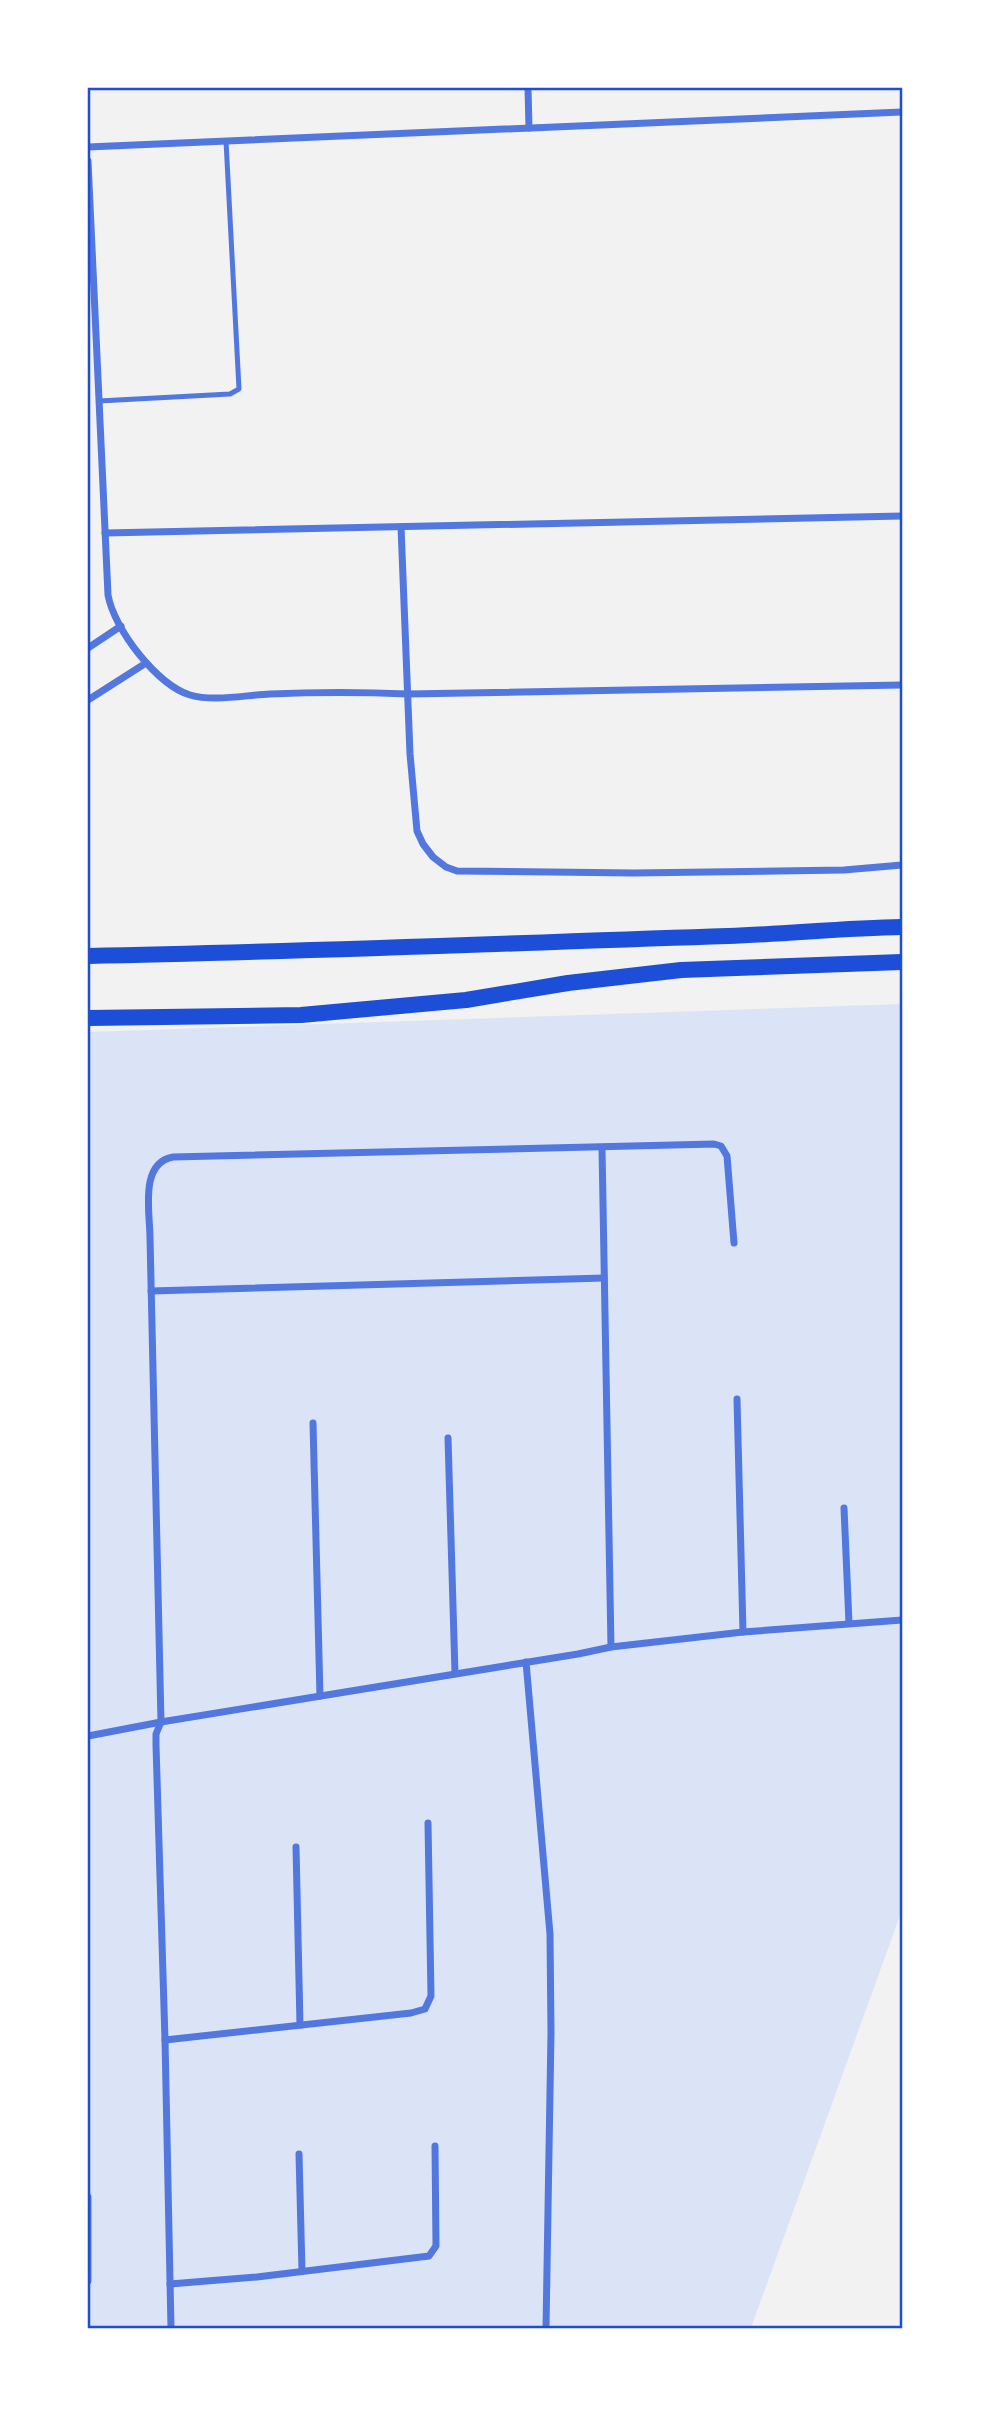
<svg xmlns="http://www.w3.org/2000/svg" width="990" height="2416" font-family="Georgia,serif">
  <style>
    .green { fill: #dbe4f7 }
    .lines { fill: none; stroke-linecap: round; stroke-linejoin: round }
    .service { stroke: #5277de; stroke-width: 5 }
    .minor { stroke: #5277de; stroke-width: 7 }
    .primary { stroke: #1d4ed8; stroke-width: 16 }
    .neatline { fill: none; stroke: #1d4ed8; stroke-width: 2.5 }
  </style>
  <rect width="100%" height="100%" fill="#f2f2f2"/>
  <path class="green" d="M902,1004V1910L751,2328H88V1032Z"/>
  <g class="lines">
    <path class="service" d="M99,401L230,394L239,389L226,141"/>
    <g class="minor">
      <path d="M528,88L529,128"/>
      <path d="M88,147L902,112"/>
      <path d="M88,161L108,595C114,629 157,685 190,695C214,702 245,695 270,694C316,692 362,692 408,694L902,685"/>
      <path d="M401,527L410,754L417,831L423,844L433,857L446,867L457,871L634,873L844,870L902,865"/>
      <path d="M105,533L902,516"/>
      <path d="M88,648L121,626"/>
      <path d="M88,700L146,663"/>
      <path d="M602,1148L611,1647"/>
      <path d="M151,1291L604,1278"/>
      <path d="M737,1399L743,1632"/>
      <path d="M313,1423L320,1696"/>
      <path d="M448,1438L455,1673"/>
      <path d="M844,1508L849,1623"/>
      <path d="M526,1662L550,1934L551,2033L546,2328"/>
      <path d="M88,1736L161,1722L578,1654L611,1647L743,1632L902,1620"/>
      <path d="M296,1847L300,2025"/>
      <path d="M165,2040L411,2013L425,2009L431,1996L428,1823"/>
      <path d="M299,2154L302,2271"/>
      <path d="M88,2197V2281"/>
      <path d="M170,2284L257,2277L429,2256L436,2246L435,2146"/>
      <path d="M171,2328L165,2040L156,1745V1734L161,1722L150,1238C150,1213 139,1163 173,1157L714,1144L721,1146L727,1156L734,1243"/>
    </g>
    <g class="primary">
      <path d="M88,956C301,952 514,943 728,936C786,934 844,928 902,927"/>
      <path d="M88,1018L301,1015L466,1000L568,983L681,970L902,962"/>
    </g>
  </g>
  <rect width="990" height="2416" fill="none" stroke="#ffffff" stroke-width="178"/>
  <rect x="89" y="89" width="812" height="2238" class="neatline"/>
</svg>
